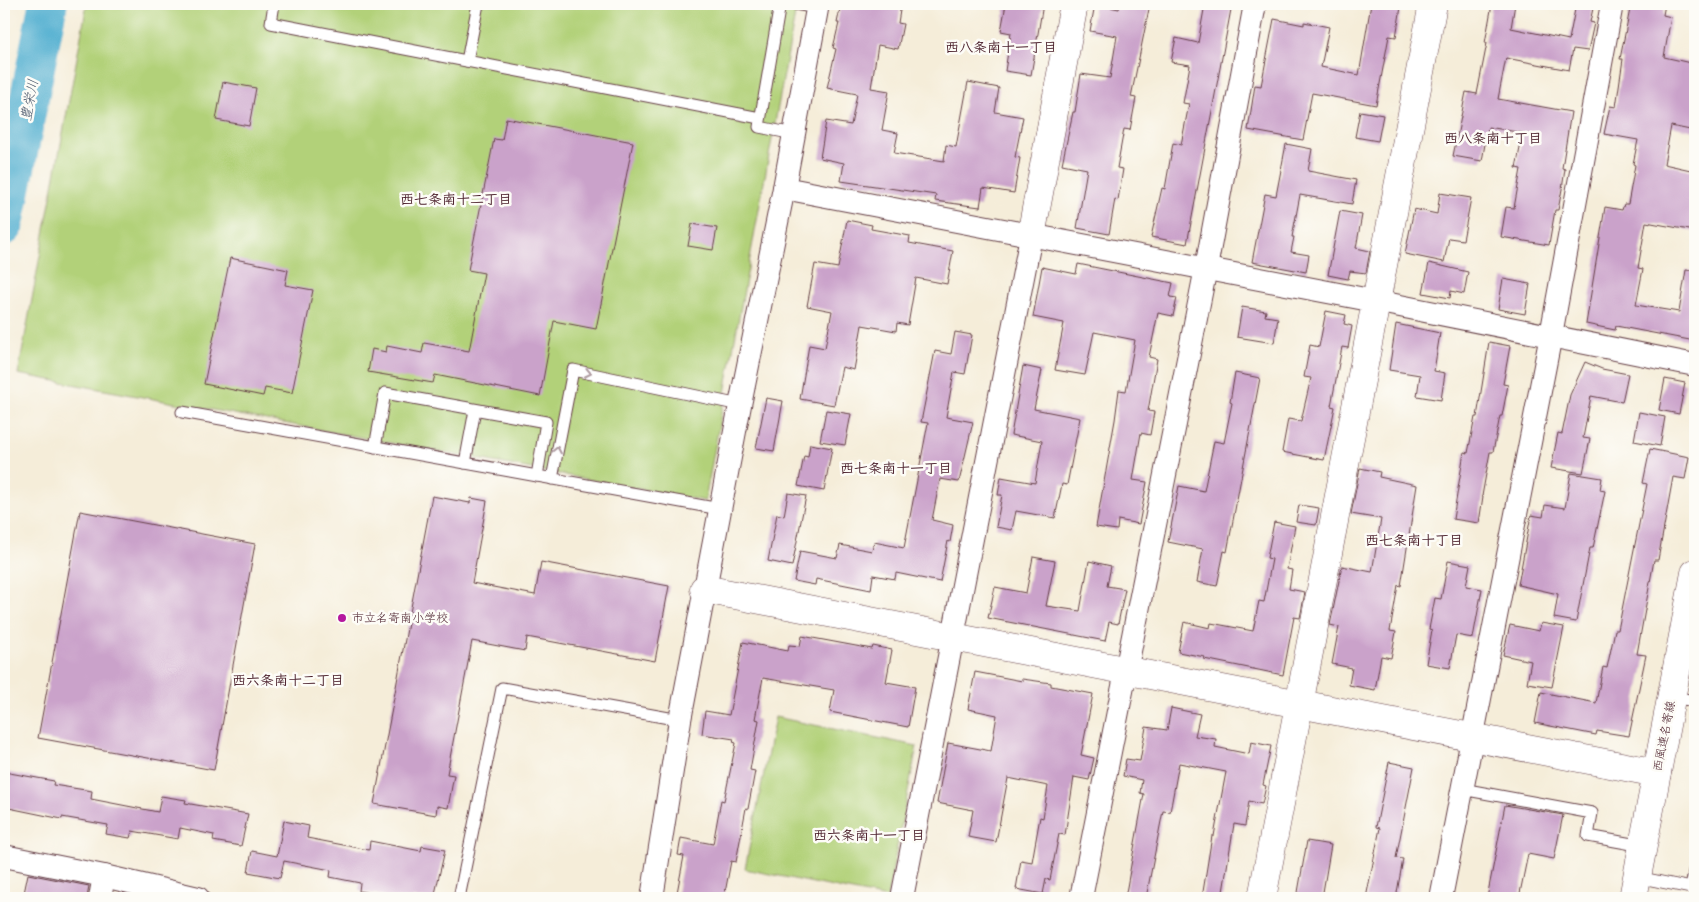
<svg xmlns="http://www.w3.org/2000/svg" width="1699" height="902" font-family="'Balsamiq Sans','Klee One',sans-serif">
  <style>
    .green { fill: #b2d179; stroke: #7e7852 }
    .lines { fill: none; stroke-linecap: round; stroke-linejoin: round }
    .river { stroke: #51afd0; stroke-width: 39 }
    .building { fill: #caa2ca }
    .service-casing { stroke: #643e45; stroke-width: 13 }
    .minor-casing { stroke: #643e45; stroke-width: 24 }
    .tertiary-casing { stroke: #643e45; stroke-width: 29 }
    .secondary-casing { stroke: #643e45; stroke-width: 29 }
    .service { stroke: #fff; stroke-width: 11 }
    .minor { stroke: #fff; stroke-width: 22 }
    .tertiary { stroke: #fff; stroke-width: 28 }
    .secondary { stroke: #fff; stroke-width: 28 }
    .oneway { stroke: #ae9aa0 }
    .poi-dot { fill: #b5179e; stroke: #fdfcf7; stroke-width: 2 }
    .labels { text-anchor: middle; stroke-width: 5; stroke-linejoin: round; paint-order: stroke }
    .poi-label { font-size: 12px; fill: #4a1f2b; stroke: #fdfcf7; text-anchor: start }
    .street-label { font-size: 12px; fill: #4a1f2b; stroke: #fdfcf7 }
    .neighbourhood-label { font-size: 14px; font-weight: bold; fill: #4a1f2b; stroke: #fdfcf7 }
    .water-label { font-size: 14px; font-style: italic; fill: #4d596d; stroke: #fdfcf7 }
  </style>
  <rect width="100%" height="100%" fill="#fdfcf7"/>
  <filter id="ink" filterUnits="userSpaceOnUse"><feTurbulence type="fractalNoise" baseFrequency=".02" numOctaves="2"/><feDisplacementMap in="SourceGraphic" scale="10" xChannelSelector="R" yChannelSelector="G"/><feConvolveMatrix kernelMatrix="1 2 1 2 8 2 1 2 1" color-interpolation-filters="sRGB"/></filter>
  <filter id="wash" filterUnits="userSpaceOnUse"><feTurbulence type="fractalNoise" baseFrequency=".0096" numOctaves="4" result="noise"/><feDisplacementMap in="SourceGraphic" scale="20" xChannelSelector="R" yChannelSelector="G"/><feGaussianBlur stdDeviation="1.12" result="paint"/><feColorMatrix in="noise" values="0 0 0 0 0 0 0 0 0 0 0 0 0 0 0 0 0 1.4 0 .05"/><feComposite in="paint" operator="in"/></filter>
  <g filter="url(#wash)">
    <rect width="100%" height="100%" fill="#f5edd9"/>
    <g class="green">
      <path d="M87,4H797L705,501L18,374Z"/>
      <path d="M775,717L917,746L887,898L745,869Z"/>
    </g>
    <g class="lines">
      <path class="river" d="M4,226L48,4"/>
    </g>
    <g id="blocks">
      <g class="building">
        <path d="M841,4H901L898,23L903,24L898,49L878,45L871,88L889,91L882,130L898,133L894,153L944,161L946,145L956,147L968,82L999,88L995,112L1023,117L1015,157L1020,158L1014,193L983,188L980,207L935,201L936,195L841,181L844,163L820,158L826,121L851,125L857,94L827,88L836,49L833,48L839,23H837Z"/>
        <path d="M1006,4H1043L1031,75L1005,71L1011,33L1001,31Z"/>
        <path d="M1095,4L1119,9L1120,4H1150L1131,97L1136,98L1130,130L1124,129L1117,168L1123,169L1118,200L1115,199L1109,234L1077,228L1087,169L1062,164L1073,112H1075L1081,74L1110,78L1117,36L1090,31Z"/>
        <path d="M1205,4H1232L1187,244L1151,237L1162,188L1165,189L1173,143L1181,145L1189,104L1183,103L1190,65L1171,62L1176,38L1198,43Z"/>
        <path d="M1371,4H1384L1401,7L1396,37L1389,36L1376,105L1312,93L1303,140L1248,130L1255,85L1261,86L1274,19L1304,25V22L1329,27L1321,67L1359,75Z"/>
        <path d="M1492,4H1515L1511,28L1569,40L1576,4H1594L1590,22L1594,23L1588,51L1573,49L1569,70L1506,58L1498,99L1571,112L1562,168L1565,169L1562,189L1558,210H1555L1549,245L1501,237L1506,207L1514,208L1521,169L1516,168L1523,133L1488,127L1482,161L1453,156L1466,92L1477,94L1487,43H1485Z"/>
        <path d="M1631,4H1665L1663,15L1671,17L1664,57L1695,64V131L1671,126L1664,164L1695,171V231L1646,222L1638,268L1643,269L1636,305L1679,312L1686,270L1695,271V341L1616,326L1615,330L1586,324L1605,207L1622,210L1624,204H1628L1635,165L1633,164L1638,140L1604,134L1610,106L1616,107L1623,59H1620Z"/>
        <path d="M223,82L256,88L249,126L216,120Z"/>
        <path d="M1360,111L1383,115L1378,141L1355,137Z"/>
        <path d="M506,118L633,142L596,329L554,321L540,396L435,375L433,383L368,372L372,349L386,352L387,346L422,353L424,343L469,351L484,273L468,270L494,139L502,140Z"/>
        <path d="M1286,144L1312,149L1308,171L1356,180L1352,204L1300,195L1292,237H1294L1291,252L1309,255L1306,272L1252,262L1265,194L1276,196Z"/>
        <path d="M1440,193L1471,198L1463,240L1449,238L1444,262L1405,254L1414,209L1437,214Z"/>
        <path d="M1340,211L1362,215L1356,248L1370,251L1366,273L1350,271L1348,279L1328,275Z"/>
        <path d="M847,220L872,225L871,229L910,236L909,243L953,251L947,284L916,278L908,325L897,323L896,331L862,325L854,370L842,367L834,405L800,399L809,345L825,348L832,311L807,306L815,264L838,268Z"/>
        <path d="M692,224L717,228L713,250L688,246Z"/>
        <path d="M230,258L288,270L285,285L313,290L292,393L265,388L263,396L204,384Z"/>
        <path d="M1429,263L1468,272L1464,294L1451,291L1450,298L1423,293Z"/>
        <path d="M1078,264L1173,283L1170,297L1177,298L1173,316L1158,313L1149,357L1157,359L1148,411L1154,412L1150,435L1141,433L1133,480L1147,482L1139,524L1118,520L1117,530L1096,527L1115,420L1119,390L1126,391L1135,340L1094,332L1085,375L1055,370L1064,323L1033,317L1042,267L1076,274Z"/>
        <path d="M1503,279L1530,284L1525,314L1498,309Z"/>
        <path d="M1242,307L1266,311L1265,316L1278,318L1274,343L1237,337Z"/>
        <path d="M1326,311L1346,315L1344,324L1352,326L1348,348L1342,347L1331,406L1335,407L1324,460L1282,452L1288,419L1301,421L1311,378L1304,377L1310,345L1319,347Z"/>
        <path d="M1396,324L1440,333L1434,371L1445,373L1441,400L1417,396L1420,375L1389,370Z"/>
        <path d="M955,332L972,335L965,374L954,372L946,417L973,422L959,482L940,479L932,520L953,525L950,542L948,541L940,582L896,573L895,579L873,575L871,590L816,579L815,585L794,581L800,551L837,558L840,545L872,551L874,542L904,548L928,423L921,422L935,351L951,354Z"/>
        <path d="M1489,342L1510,346L1503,384L1508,385L1502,416H1500L1493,452H1490L1482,496H1483L1479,523L1453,519L1464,452L1468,453L1475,417H1477Z"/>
        <path d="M1585,362L1602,369L1628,374L1622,402L1591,396L1583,438L1590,439L1583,473L1551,468L1558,433L1562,434L1570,395Z"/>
        <path d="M1023,366L1042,370L1034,409L1080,418L1067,485L1062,484L1055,518L1016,511L1012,530L996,527L1002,495H998L1001,477L1035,483L1042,441L1011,435Z"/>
        <path d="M1235,373L1260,378L1227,552L1224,551L1217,586L1197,582L1203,549L1168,542L1179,486L1204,491L1214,441L1224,443L1232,403L1230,402Z"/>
        <path d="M1665,379L1685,383L1679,414L1659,410Z"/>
        <path d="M766,398L783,401L774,451L756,448Z"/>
        <path d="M826,410L851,414L845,445L820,441Z"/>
        <path d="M1639,412L1665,417L1660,446L1634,441Z"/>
        <path d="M810,444L832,448L824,491L798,486L804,456L808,457Z"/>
        <path d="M1650,449L1689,457L1685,479L1673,477L1658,560H1654L1637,654L1646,655L1629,736L1597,731L1596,735L1535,723L1541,692L1596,703L1603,667L1607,668L1615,630H1618L1647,484L1643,483Z"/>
        <path d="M1360,468L1380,472L1379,477L1417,485L1401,586L1398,585L1390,631L1396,632L1391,658L1381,656L1375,690L1349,685L1352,668L1332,664L1339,627L1330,625L1342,566L1372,572L1381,519L1351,514Z"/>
        <path d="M1571,473L1602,478L1600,490L1605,491L1593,548H1590L1576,622L1554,618L1558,594L1518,585L1531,515L1543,517L1545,505L1565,508Z"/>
        <path d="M788,493L806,496L792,566L768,561L777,514L784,516Z"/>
        <path d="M432,496L470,503L471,498L487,501L472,583L535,595L541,562L669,586L655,661L527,637L525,651L472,641L447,774L454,775L448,808L437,806L436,815L374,804Z"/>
        <path d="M1299,505L1319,508L1316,525L1296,522Z"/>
        <path d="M80,511L255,544L214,770L38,738Z"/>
        <path d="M1274,522L1295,526L1287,569L1292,570L1289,589L1305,592L1300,618L1294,617L1283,675L1219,662L1204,659L1205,657L1178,652L1184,622L1210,628L1211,623L1253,631L1259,601L1264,602L1272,559L1267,558Z"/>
        <path d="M1033,557L1055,561L1046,606L1080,611L1089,561L1111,566L1107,586L1125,589L1118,624L1109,622L1105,641L988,618L995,587L1026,593Z"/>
        <path d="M1448,561L1470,565L1466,586L1482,589L1473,638L1456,635L1450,668L1426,664L1432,630L1429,629L1435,598L1441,599Z"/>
        <path d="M1541,623L1564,627L1552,687L1527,683L1531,661L1503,655L1510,625L1539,631Z"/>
        <path d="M802,636L872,649L873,646L892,650L886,682L915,687L908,727L830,712L834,690L763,678L755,719L759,720L750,770L755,771L748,809L746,808L736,862L731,861L724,898H709L693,895L692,898H676L684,856L678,855L681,838L713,844L721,800L724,801L736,743L733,742L734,739L702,734L705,711L729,715L743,642L788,651L789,645L800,646Z"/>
        <path d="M975,672L1022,681V679L1051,683V686L1093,694L1081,755L1094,758L1089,780L1074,777L1065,835L1059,834L1050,880L1046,879L1043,894L1016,889L1021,860L1032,862L1040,817L1043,818L1048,786L1008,778L996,842L968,837L973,810L937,803L948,743L991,751L997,715L968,709Z"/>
        <path d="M1171,708L1200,714L1195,736L1216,739L1215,747L1249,754L1251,742L1271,746L1263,785L1266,786L1262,804L1249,801L1245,826L1234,824L1222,898H1202L1212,836H1214L1226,772L1179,763L1170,812L1163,811L1146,898H1125L1144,794L1140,793L1142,780L1123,776L1126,759L1140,761L1146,727L1167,730Z"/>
        <path d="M1389,762L1414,767L1396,858L1403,859L1396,898H1366L1380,828L1376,827Z"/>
        <path d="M4,772L54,781L53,785L92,791L91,799L158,812L161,796L186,800L185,803L248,814L241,846L213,841L214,835L180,828L178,839L132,831L130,838L106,834L108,825L62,817V819L4,807Z"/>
        <path d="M1505,805L1563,815L1554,859L1528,854L1519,898H1487Z"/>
        <path d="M284,821L309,826L307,838L369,850L370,841L421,851L422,846L445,850L434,898H396L359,891L360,883L330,877L331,870L284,861L280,878L248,872L252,851L277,856Z"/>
        <path d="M1307,841L1331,845L1322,898H1297Z"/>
        <path d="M28,874L89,886L87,898H23Z"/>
      </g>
    </g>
  </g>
  <g filter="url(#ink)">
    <use href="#blocks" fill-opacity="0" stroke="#643e45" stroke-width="1"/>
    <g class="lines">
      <defs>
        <g id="service">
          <path d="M274,4L271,23L760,118"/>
          <path d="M780,4L759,127L794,134"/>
          <path d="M795,4L817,8"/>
          <path d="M467,61L478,4"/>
          <path d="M182,412L720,509"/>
          <path d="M375,447L385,393L546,422L537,476"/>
          <path d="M465,463L475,410"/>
          <path d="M552,479L573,370L740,405"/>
          <path d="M1672,697L1695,701"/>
          <path d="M1462,789L1592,813L1588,836L1643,846"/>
          <path d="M1637,877L1691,888L1695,866"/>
          <path d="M459,898L502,688L680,720"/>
        </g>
        <g id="minor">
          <path d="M784,188L1375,301L1695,365"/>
          <path d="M4,856L104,876L198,898"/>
          <path d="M100,898L104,876"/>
          <path d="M652,898L680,720L740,405L784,188L818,4"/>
          <path d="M902,898L1031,236"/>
          <path d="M1081,898L1206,268L1255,4"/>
          <path d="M1441,898L1551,335L1612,4"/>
        </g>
        <g id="tertiary">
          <path d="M1031,236L1074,4"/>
          <path d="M704,589L1657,773"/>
          <path d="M1262,898L1433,4"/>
        </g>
        <path id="secondary" d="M1633,898L1695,573"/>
      </defs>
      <use href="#service" class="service-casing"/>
      <use href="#minor" class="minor-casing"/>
      <use href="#tertiary" class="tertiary-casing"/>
      <use href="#secondary" class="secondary-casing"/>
      <use href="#service" class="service"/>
      <use href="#minor" class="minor"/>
      <use href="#tertiary" class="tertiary"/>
      <use href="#secondary" class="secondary"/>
    </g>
    <defs><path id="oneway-chevron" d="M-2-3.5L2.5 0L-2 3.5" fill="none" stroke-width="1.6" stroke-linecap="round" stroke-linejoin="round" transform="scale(1.25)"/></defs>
    <g class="oneway">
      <use href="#oneway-chevron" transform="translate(588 373) rotate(12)"/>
      <use href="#oneway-chevron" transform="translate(557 450) rotate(-79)"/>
    </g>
  </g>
  <circle class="poi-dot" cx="342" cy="618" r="5"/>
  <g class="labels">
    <g class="poi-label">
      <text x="352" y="622">市立名寄南小学校</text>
    </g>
    <g class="street-label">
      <text transform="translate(1664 736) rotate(-79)" y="4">西風連名寄線</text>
    </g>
    <g class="neighbourhood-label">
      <text x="1001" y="52">西八条南十一丁目</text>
      <text x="1493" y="143">西八条南十丁目</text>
      <text x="456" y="204">西七条南十二丁目</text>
      <text x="896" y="473">西七条南十一丁目</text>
      <text x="1414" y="545">西七条南十丁目</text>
      <text x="288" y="685">西六条南十二丁目</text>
      <text x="869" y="840">西六条南十一丁目</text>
    </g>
    <g class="water-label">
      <text transform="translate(29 100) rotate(-79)" y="5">豊栄川</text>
    </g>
  </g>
  <rect width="1699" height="902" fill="none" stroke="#fdfcf7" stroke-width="20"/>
</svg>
